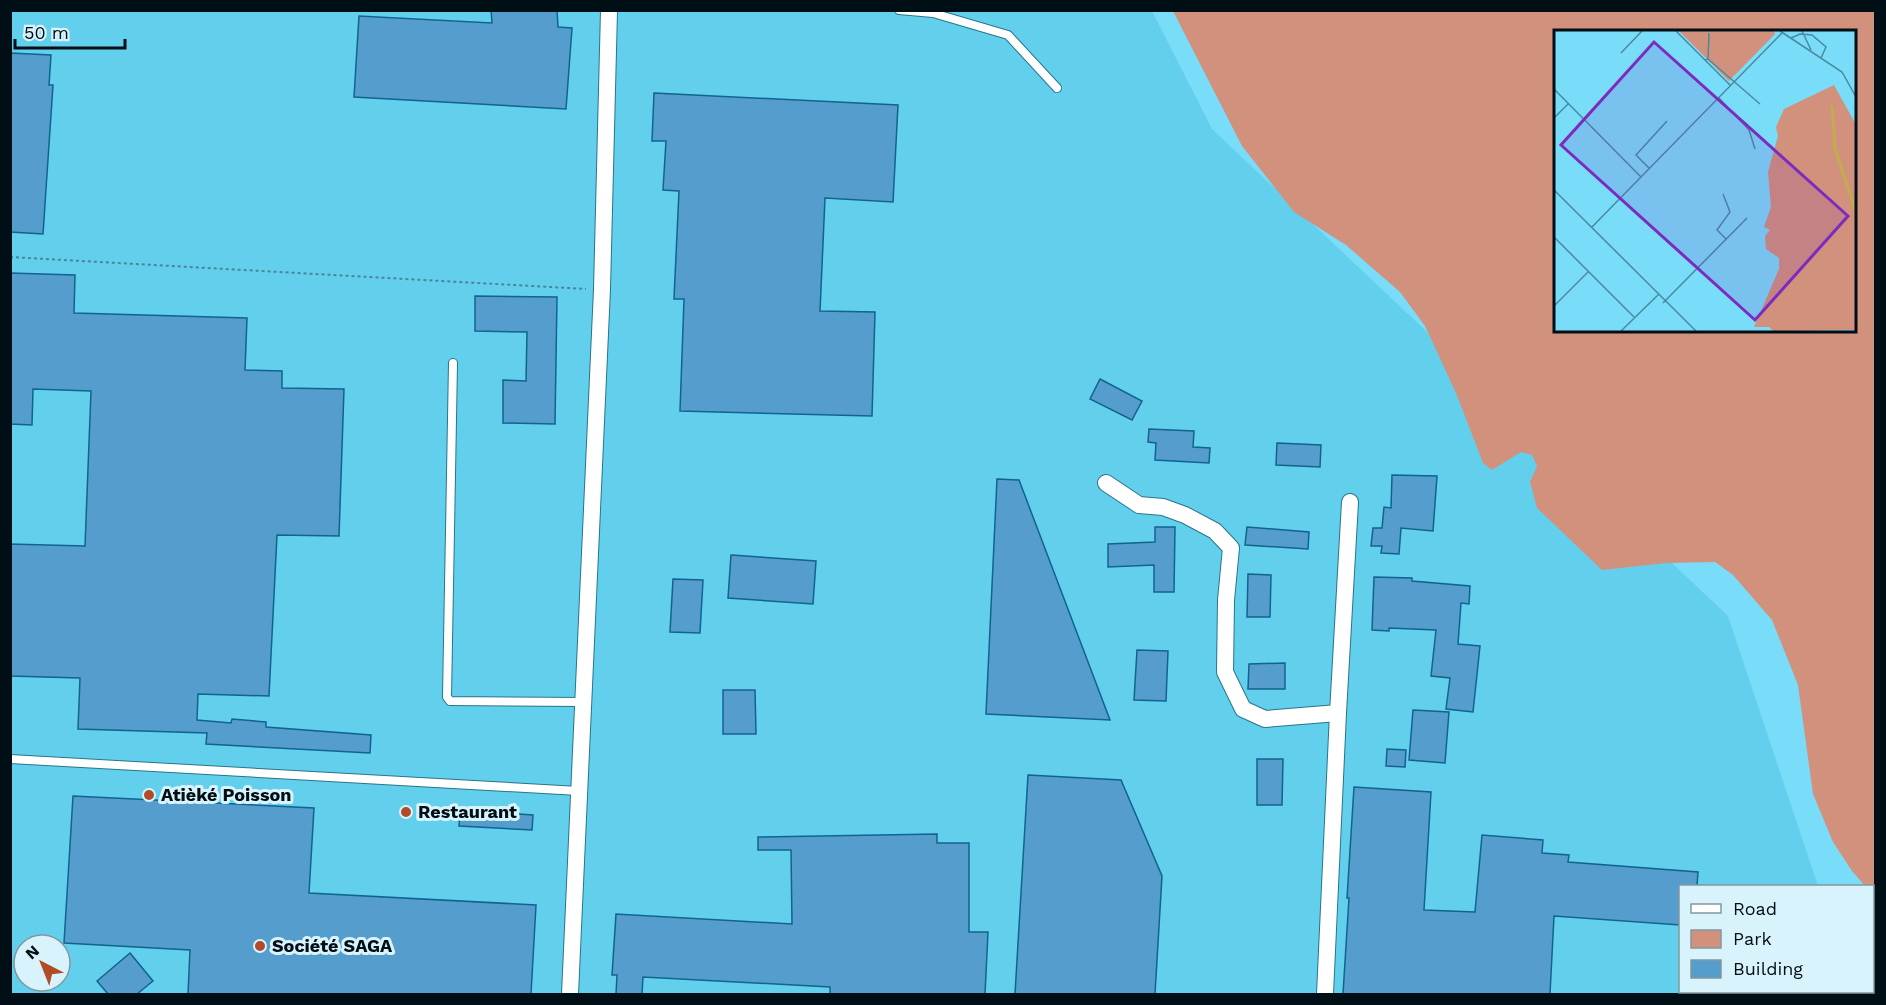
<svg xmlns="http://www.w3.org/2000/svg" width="1886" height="1005" font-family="'Work Sans',sans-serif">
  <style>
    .built { fill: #62cfed; fill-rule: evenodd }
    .green { fill: #d2917c; fill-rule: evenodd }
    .building { fill: #549dcc; stroke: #10648f; stroke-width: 1.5 }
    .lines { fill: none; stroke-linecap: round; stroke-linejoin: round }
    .service-casing { stroke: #27768b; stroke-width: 10 }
    .minor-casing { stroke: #27768b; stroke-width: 18 }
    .path { stroke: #47879a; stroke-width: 2; stroke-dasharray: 3 3; stroke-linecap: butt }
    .service { stroke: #fff; stroke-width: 8 }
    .minor { stroke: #fff; stroke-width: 16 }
    .poi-dot { fill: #b24b27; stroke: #d8f3fb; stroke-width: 2 }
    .labels { text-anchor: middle; stroke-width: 6; stroke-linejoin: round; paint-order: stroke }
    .poi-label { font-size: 18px; font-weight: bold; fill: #000f15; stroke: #d8f3fb; text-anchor: start }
    .inset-river { fill: none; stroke: #c0ad4c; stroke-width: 3 }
    .inset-road { fill: none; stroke: #498a9e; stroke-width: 1.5 }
    .view { fill: #7b2cbf; fill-opacity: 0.15; stroke: #7b2cbf; stroke-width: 3 }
    .inset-edge { fill: none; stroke: #000f15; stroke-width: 3 }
  </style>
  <rect width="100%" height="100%" fill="#79dcf9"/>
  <path class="built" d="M10,11H1152L1212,129L1728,616L1818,886H1680V992H1872L1873,906H1876L1875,994H11ZM24,945H60V981H24Z"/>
  <path class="green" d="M1173,11H1875V899L1873,896L1872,886H1865L1852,871L1833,842L1813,794L1798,685L1772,620L1733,575L1715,562L1666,563L1602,570L1537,508L1530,482L1537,466L1532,455L1521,452L1492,470L1483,463L1456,393L1425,326L1400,292L1346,245L1294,212L1242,146ZM1556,32H1854V330H1556Z"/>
  <g class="building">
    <path d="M491,10H557L558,27L572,28L566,109L354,97L359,16L492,23Z"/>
    <path d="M10,53L51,55L49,85H53L43,234L10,232Z"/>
    <path d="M654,93L898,105L893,202L825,198L820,311L875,312L872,416L680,411L684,299H674L679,191L663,190L666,141H652Z"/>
    <path d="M10,273L75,275L74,313L247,318L245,370L282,371V388L344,389L339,536L277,535L269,696L198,694L197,720L231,723L232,719L266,722V727L371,735L370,753L206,744L207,733L78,729L80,678L10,676V544L85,546L91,391L33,389L32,425L10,424Z"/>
    <path d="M475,296L557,297L555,424L503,423V380L526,381L527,332L475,331Z"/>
    <path d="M1100,379L1142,401L1132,420L1090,399Z"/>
    <path d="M1149,429L1194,431L1193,447L1210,448L1209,463L1155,460L1156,443L1148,442Z"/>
    <path d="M1277,443L1321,445L1320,467L1276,465Z"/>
    <path d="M1392,475L1437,476L1433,531L1401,528L1399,554L1381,553L1382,546H1371L1373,528H1382L1384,507L1391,508Z"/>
    <path d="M997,479L1019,480L1110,720L986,714Z"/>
    <path d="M1155,527H1175L1174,592H1154V565L1108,567V544L1155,542Z"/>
    <path d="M1247,527L1309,532L1308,549L1245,545Z"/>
    <path d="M731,555L816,561L813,604L728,598Z"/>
    <path d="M1248,574L1271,575L1270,617H1247Z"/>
    <path d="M1374,577L1412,578V581L1470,586L1469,604L1461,603L1458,644L1480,646L1473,712L1446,709L1450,678L1431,676L1436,630L1389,628V631L1372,630Z"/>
    <path d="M673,579L703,580L700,633L670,632Z"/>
    <path d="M1137,650L1168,651L1166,701L1134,700Z"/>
    <path d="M1285,663V689H1248L1249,664Z"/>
    <path d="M723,690H755L756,734H723Z"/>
    <path d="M1413,710L1449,712L1445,763L1409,760Z"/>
    <path d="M1387,749L1406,750L1405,767L1386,766Z"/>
    <path d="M1257,759H1283L1282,805H1257Z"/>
    <path d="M1028,775L1121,780L1162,876L1155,994H1015Z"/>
    <path d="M1354,787L1431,792L1424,910L1475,912L1482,835L1543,840L1542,853L1569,855L1568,862L1698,872L1697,886H1680V925L1554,916L1550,994H1343L1349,898H1347Z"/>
    <path d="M73,796L314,808L309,893L536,905L531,994H188L190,950L64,943Z"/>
    <path d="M460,810L533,815L532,830L459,826Z"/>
    <path d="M937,834V843H969V932H988L985,994H830V987L643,977L642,994H616L617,975H612L616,914L792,924L791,850H758V837Z"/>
    <path d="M130,953L153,981L137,994H108L97,981Z"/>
  </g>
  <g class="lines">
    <defs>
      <g id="service">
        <path d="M899,10L933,13L1008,35L1057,88"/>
        <path d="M453,363L447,697L450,701L583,702"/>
        <path d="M10,759L579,791"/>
      </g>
      <g id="minor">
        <path d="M1106,483L1139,505L1163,507L1185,515L1215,531L1231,548L1226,600L1225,672L1243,709L1265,719L1338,713"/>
        <path d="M570,994L602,289L609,10"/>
        <path d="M1325,994L1338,713L1350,502"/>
      </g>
    </defs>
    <use href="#service" class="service-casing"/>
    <use href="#minor" class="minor-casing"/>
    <path class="path" d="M10,257L586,289"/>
    <use href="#service" class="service"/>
    <use href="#minor" class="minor"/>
  </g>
  <g class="poi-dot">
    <circle cx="149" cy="795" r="6"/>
    <circle cx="406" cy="812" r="6"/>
    <circle cx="260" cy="946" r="6"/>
  </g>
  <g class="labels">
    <g class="poi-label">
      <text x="161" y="801">Atièké Poisson</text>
      <text x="418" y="818">Restaurant</text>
      <text x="272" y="952">Société SAGA</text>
    </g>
  </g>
  <g transform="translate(1554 30)">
    <rect width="302" height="302" fill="#79dcf9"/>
    <path d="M125,1H220L221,4L175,51ZM280,55L301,93V300L219,301L215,297H200L225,239V228L212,219L211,206L216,200L210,197L217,177L214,142L224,106L222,97L230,79Z" fill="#d2917c"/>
    <path class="inset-river" d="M278,76L281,118L302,183"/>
    <path class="inset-road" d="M122,1L176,55M226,1L288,42L302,67M248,1L257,20M237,8L246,4L258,5L272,17L267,28M67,23L88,1M154,29L155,3M151,30L154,29L206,74M0,59L87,147M164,67L195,100L201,119M0,88L14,74M95,138L82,125L113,91M0,160L142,301M169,164L176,182L163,200L172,209M38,197L228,3M0,207L80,287M109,273L193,188M0,276L34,242M67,301L105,264"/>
    <path class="view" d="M100,12L294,186L201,290L7,115Z"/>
    <rect width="302" height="302" class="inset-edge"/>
  </g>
  <rect width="1886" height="1005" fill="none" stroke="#000f15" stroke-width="24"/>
  <rect x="1679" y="885" width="195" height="108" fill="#d8f3fb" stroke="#82989f" stroke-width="1.5"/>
  <rect x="1691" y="904" width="30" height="9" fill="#ffffff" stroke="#82989f" stroke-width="1.5"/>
  <text x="1733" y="915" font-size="18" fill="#000f15">Road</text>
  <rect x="1691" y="930" width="30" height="18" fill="#d2917c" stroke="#82989f" stroke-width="1.5"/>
  <text x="1733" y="945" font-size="18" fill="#000f15">Park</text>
  <rect x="1691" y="960" width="30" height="18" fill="#549dcc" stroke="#82989f" stroke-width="1.5"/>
  <text x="1733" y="975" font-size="18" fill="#000f15">Building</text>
  <g transform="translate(42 963) rotate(318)"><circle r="28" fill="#d8f3fb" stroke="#82989f" stroke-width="1.5"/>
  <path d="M0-4.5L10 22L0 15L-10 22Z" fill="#b24b27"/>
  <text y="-9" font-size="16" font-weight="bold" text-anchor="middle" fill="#000f15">N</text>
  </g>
  <path d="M15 39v9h110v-9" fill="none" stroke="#000f15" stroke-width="3"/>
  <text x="24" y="39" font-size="18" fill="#000f15" stroke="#d8f3fb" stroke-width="4.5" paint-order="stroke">50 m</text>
</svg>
